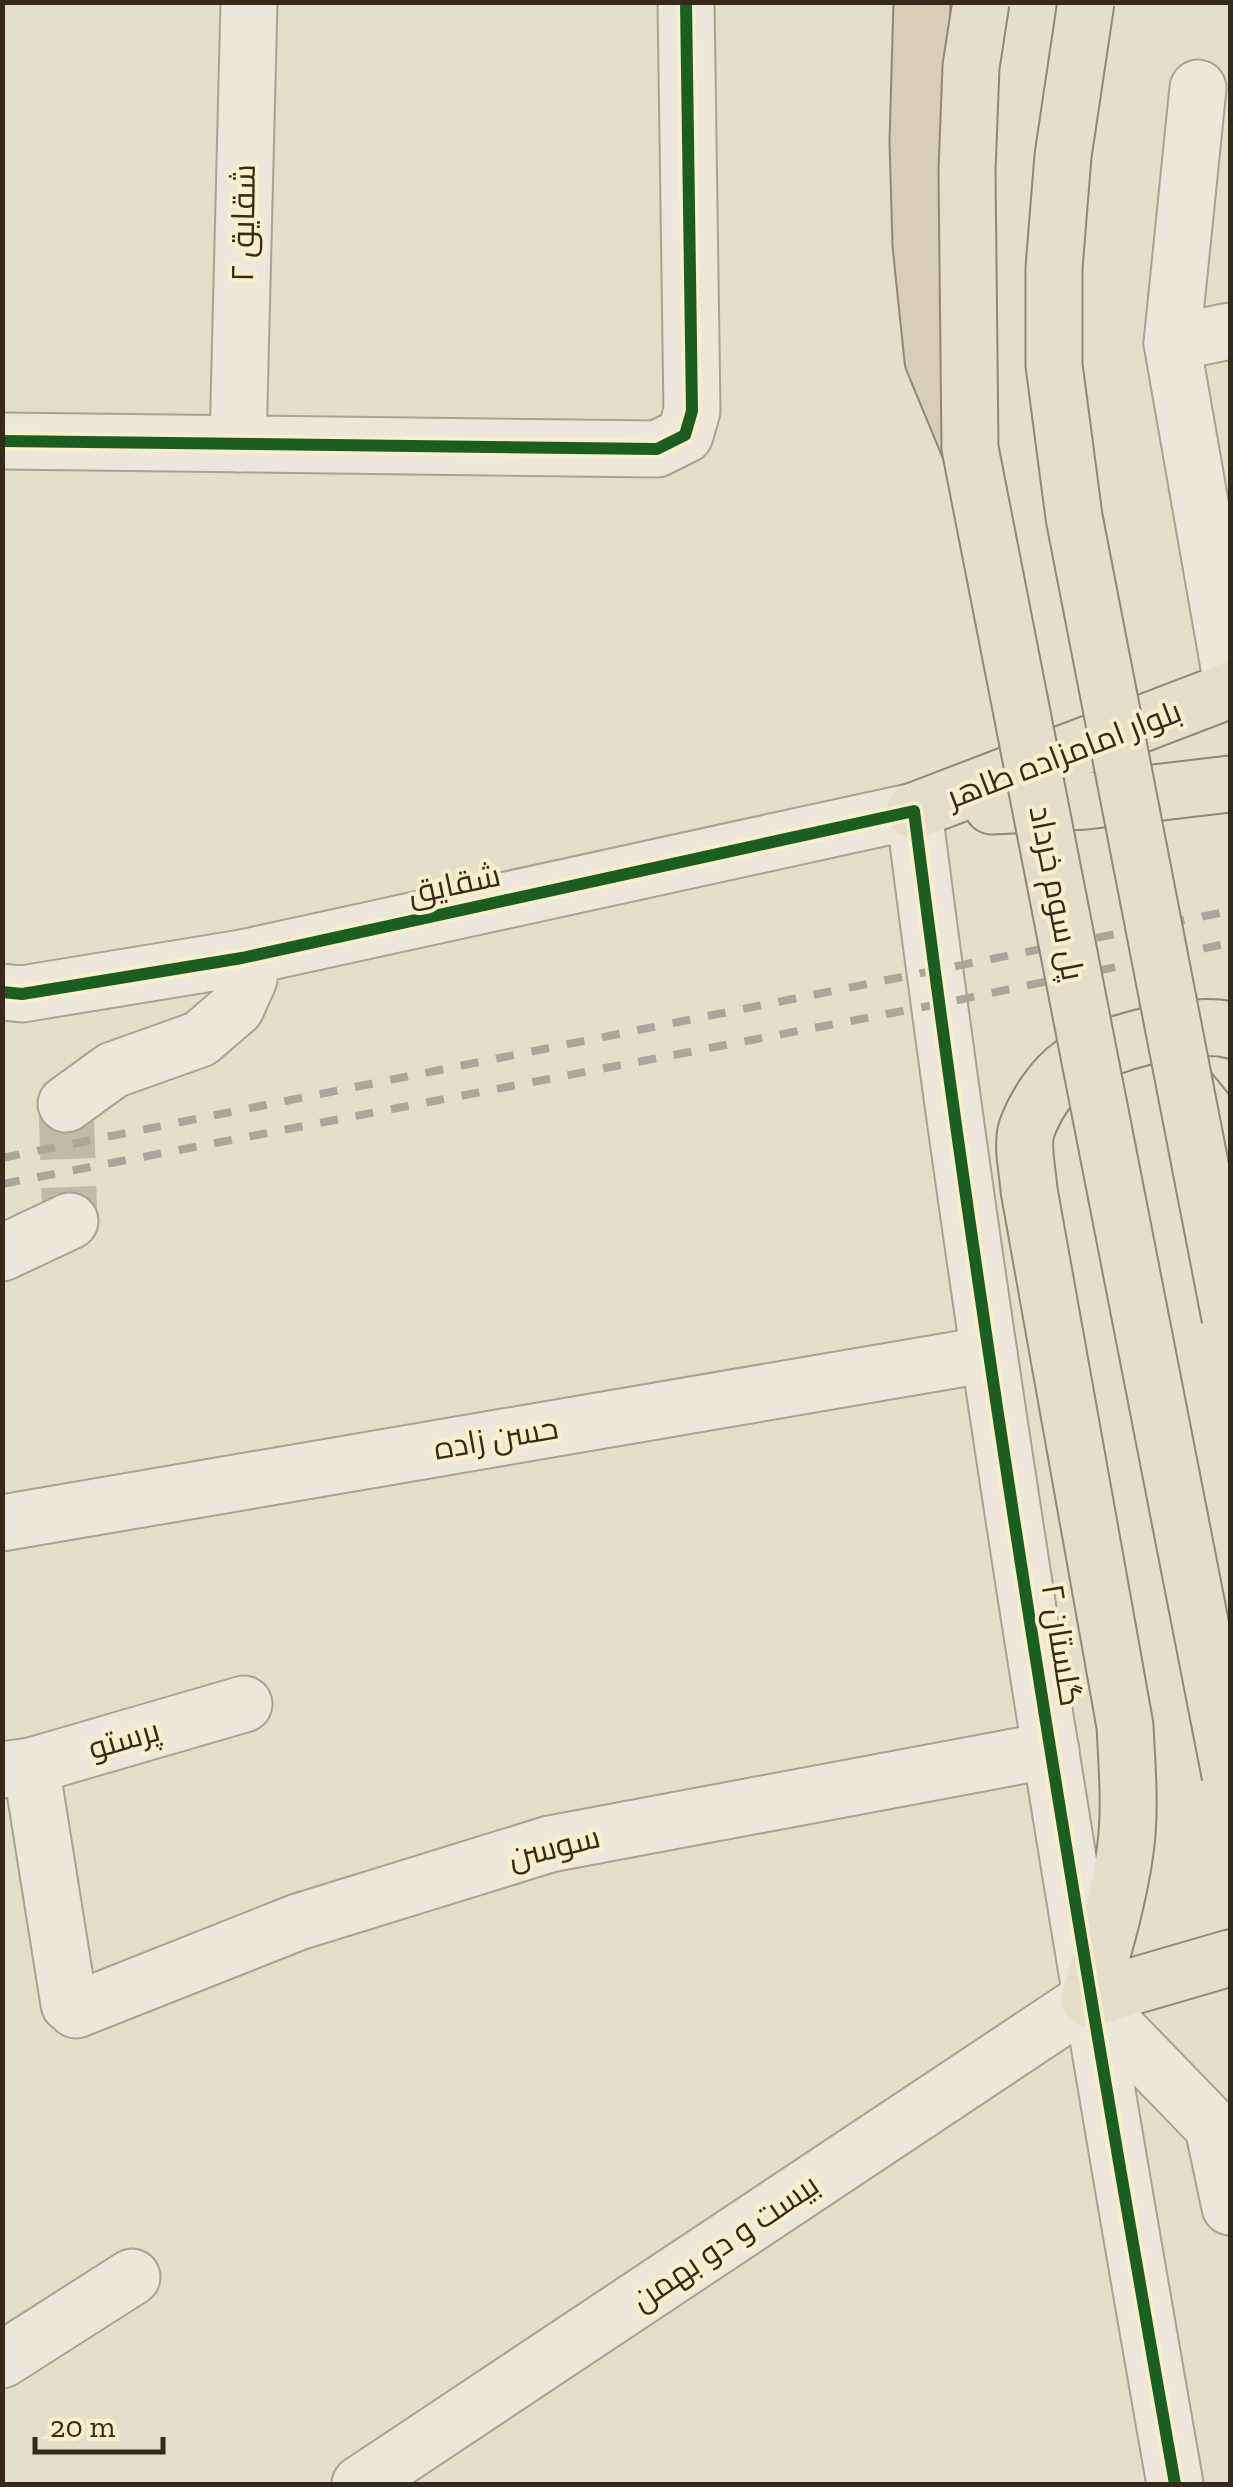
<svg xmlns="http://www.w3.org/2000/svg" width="1233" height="2487" font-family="'Zilla Slab',Cairo,serif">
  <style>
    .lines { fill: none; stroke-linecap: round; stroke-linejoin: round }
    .minor-tunnel { stroke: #c2baa5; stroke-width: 55; stroke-dasharray: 55 28; stroke-linecap: butt }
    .minor-casing { stroke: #aaa292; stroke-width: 59 }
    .major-casing { stroke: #8f8778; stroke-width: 59 }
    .highway-casing { stroke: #8f8778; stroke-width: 59 }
    .minor { stroke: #ece7da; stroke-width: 55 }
    .major { stroke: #e5decb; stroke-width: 55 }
    .highway { stroke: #d8ceb8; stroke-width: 55 }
    .rail { stroke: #aba69b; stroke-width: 8; stroke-dasharray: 18 18; stroke-linecap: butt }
    .major-bridge-casing { stroke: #8f8778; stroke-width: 59; stroke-linecap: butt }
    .major-bridge { stroke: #e5decb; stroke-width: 55 }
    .cycleway-casing { stroke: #f9eecb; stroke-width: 19 }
    .cycleway { stroke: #1b5e20; stroke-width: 12 }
    .labels { text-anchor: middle; stroke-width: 8; stroke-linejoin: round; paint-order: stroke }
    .street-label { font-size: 32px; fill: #382a1a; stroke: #f9eecb }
  </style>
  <rect width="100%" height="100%" fill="#e5dec8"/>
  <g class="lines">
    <path class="minor-tunnel" d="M66,1104L70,1221"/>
    <defs>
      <g id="minor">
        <path d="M1198,88L1172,343L1230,673"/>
        <path d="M1172,343L1230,331"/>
        <path d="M2,441L657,449L685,435L692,411L686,2"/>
        <path d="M238,444L249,2"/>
        <path d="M2,992L22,994L242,958L914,811C985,1371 1077,1929 1175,2484"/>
        <path d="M66,1104L113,1070L200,1039L236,1008L249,979L242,958"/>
        <path d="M2,1253L70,1221"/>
        <path d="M2,1523L989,1354"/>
        <path d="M31,1766L69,2004"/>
        <path d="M2,1770L31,1766L244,1704"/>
        <path d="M1089,1999L1213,2127L1230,2207"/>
        <path d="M76,2010L298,1922L550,1844L1051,1750"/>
        <path d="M2,2360L132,2277"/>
        <path d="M360,2484L1089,1999"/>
      </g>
      <g id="major">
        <path d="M992,806L1086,801L1230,784"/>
        <path d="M914,811L1230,690"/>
        <path d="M1188,1089L1230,1141"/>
        <path d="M1089,1999C1103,1951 1118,1902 1125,1852C1131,1811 1127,1768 1125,1726L1029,1190C1028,1172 1021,1145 1027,1128C1035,1106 1053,1078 1072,1065C1106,1043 1192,1020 1230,1030"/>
        <path d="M1089,1999L1230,1958"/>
      </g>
      <path id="highway" d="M922,2L918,142L921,245L933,360L969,447"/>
    </defs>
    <use href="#minor" class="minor-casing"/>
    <use href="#major" class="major-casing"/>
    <use href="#highway" class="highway-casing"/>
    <use href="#minor" class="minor"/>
    <use href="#major" class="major"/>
    <use href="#highway" class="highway"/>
    <g class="rail">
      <path d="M2,1158L1230,911"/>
      <path d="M2,1184L939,1004L1230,943"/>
    </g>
    <defs>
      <g id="major-bridge">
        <path d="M981,2L971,67L967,171L970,448L1230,1775"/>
        <path d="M1086,2L1063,156L1054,268V365L1074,517L1230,1318"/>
      </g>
    </defs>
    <use href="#major-bridge" class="major-bridge-casing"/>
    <use href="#major-bridge" class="major-bridge"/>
    <defs>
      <g id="cycleway">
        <path d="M2,441L657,449L685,435L692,411L686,2"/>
        <path d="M2,992L22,994L242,958L914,811C985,1371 1077,1929 1175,2484"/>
      </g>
    </defs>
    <use href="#cycleway" class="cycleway-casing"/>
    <use href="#cycleway" class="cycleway"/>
  </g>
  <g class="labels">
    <g class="street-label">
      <text transform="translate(243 223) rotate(-89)" y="11">شقایق ۲</text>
      <text transform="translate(1064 754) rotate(-21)" y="11">بلوار امامزاده طاهر</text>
      <text transform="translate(454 884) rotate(-12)" y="11">شقایق</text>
      <text transform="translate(1057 893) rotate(79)" y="11">پل سوم خرداد</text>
      <text transform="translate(496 1438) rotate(-10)" y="11">حسن زاده</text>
      <text transform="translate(1062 1645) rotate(81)" y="11">گلستان ۲</text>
      <text transform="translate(124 1739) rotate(-16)" y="11">پرستو</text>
      <text transform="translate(554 1847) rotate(-14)" y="11">سوسن</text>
      <text transform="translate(725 2242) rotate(-34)" y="11">بیست و دو بهمن</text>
    </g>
  </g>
  <rect width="1233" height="2487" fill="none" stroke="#382a1a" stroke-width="10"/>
  <path d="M35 2437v15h128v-15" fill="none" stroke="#382a1a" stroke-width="5"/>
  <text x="50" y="2437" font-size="30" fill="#382a1a" stroke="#f9eecb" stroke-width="8" paint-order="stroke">20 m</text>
</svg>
